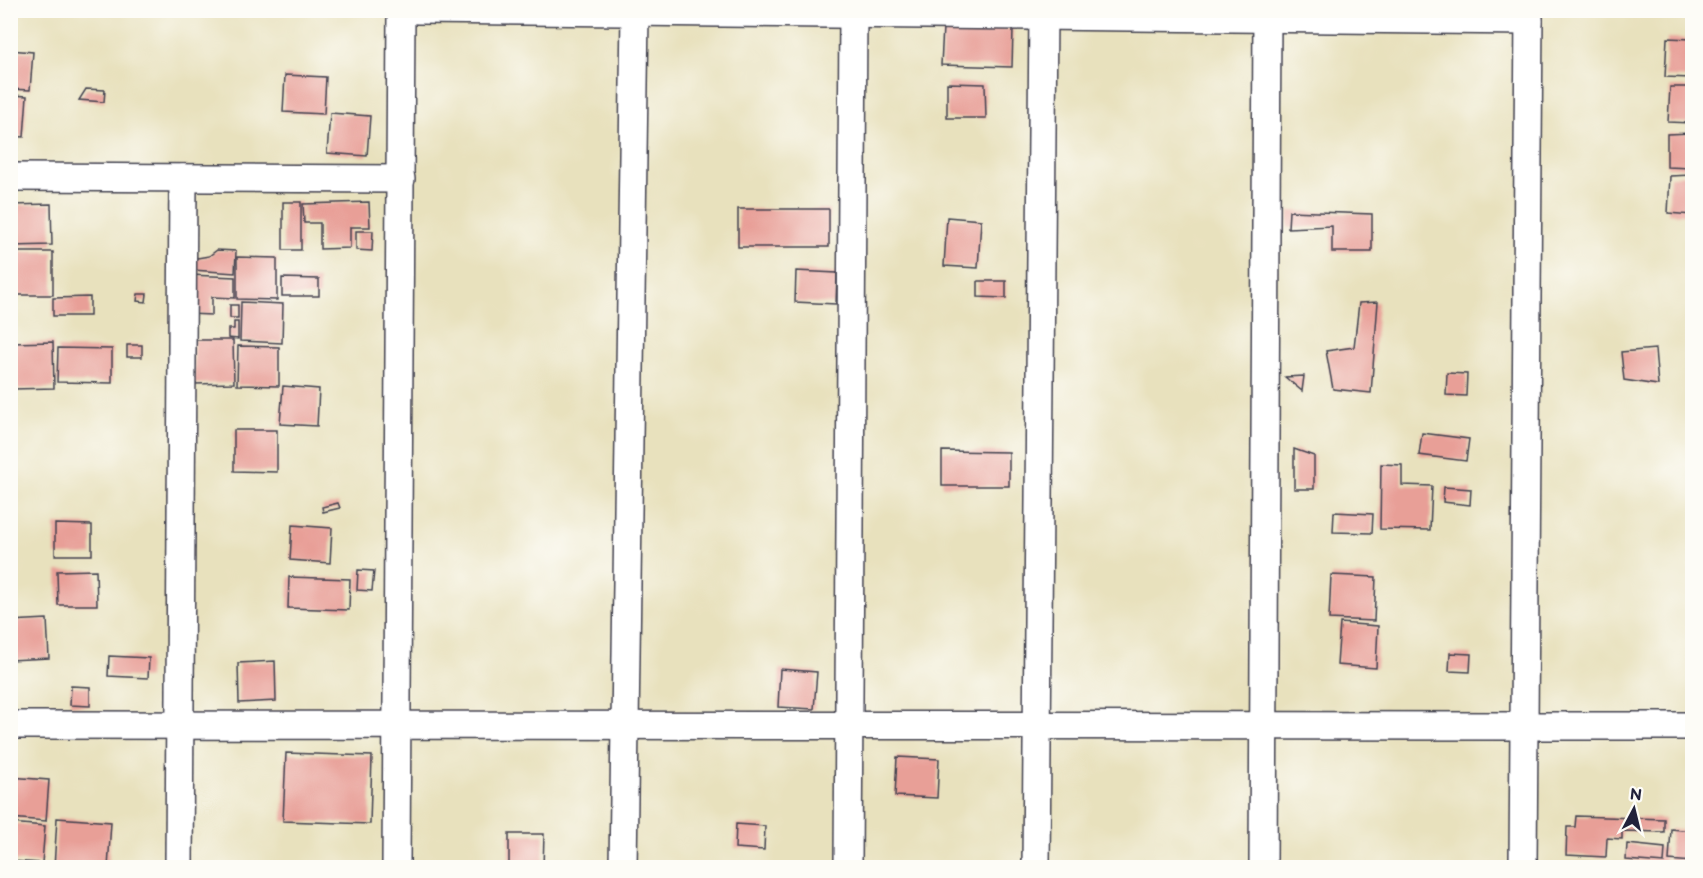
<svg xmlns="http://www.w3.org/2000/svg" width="1703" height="878" font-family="'Balsamiq Sans',sans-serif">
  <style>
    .building { fill: #e89f97 }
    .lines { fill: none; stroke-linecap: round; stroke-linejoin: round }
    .street-casing { stroke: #403f4e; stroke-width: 30 }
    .street { stroke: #fff; stroke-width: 27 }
  </style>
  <rect width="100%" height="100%" fill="#fdfcf7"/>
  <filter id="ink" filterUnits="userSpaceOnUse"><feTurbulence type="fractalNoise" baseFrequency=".0167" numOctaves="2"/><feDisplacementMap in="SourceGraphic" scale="12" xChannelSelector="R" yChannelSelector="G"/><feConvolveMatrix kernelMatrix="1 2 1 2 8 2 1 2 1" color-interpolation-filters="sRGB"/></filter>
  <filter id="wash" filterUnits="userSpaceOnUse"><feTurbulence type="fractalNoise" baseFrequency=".008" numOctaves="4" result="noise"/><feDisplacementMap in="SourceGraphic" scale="24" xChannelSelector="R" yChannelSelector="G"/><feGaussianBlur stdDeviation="1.35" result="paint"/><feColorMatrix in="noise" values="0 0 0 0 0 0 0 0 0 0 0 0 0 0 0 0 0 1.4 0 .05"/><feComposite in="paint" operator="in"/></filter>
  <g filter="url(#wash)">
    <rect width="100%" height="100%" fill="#e8e1bd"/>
    <g id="blocks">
      <g class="building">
        <path d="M943,27L1013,29L1012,67L941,65Z"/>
        <path d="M1667,38L1692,39V78L1665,77Z"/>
        <path d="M10,50L33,52L30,90L10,89Z"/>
        <path d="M285,75L326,77L324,114L283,112Z"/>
        <path d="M947,83L985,84L986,118H947Z"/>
        <path d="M1670,87H1692V123L1668,122Z"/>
        <path d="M86,89L105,90L104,102L79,100Z"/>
        <path d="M10,95L27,96L24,137L10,136Z"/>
        <path d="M330,113L370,116L367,156L327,153Z"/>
        <path d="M1692,133V168L1667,167V134Z"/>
        <path d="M1692,175V215L1668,213L1670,176Z"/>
        <rect x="283" y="202" width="18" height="48"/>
        <path d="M369,202L370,227H350V248L320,249V223H304L303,204Z"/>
        <path d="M51,204L52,245L10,246V205Z"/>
        <rect x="738" y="209" width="91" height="38"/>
        <path d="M1289,211L1372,214V252H1332V226L1288,228Z"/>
        <path d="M947,217L981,220L978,268L944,266Z"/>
        <path d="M356,231H373L372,251L356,250Z"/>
        <path d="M217,250L236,251L235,273L193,270L191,259L209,256Z"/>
        <path d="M16,252H53V295H15Z"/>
        <path d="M237,257L277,258V300L237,299Z"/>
        <path d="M796,271L837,273L836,304L795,302Z"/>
        <path d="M190,275L235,277V298L212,297V315L188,314Z"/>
        <path d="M282,278L319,279V296H282Z"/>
        <path d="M978,281H1006V298L978,297Z"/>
        <path d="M138,294H147L146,302L137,301Z"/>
        <path d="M90,297V316H53V298Z"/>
        <path d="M241,302L283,304L282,343L240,341Z"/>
        <path d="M1378,302L1371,393L1333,389L1326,351L1354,347L1359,303Z"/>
        <rect x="230" y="305" width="8" height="13"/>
        <path d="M234,322H238V339L228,338V329H234Z"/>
        <path d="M194,340H233L234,383L194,384Z"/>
        <path d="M53,342L54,388L13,389L11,343Z"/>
        <rect x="127" y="345" width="15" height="12"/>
        <path d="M238,346L279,347V386L237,385Z"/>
        <path d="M58,348L112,349V383L57,382Z"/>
        <path d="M1655,349L1658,385L1624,380L1621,352Z"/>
        <path d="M1447,373L1467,374L1466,396L1446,395Z"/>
        <path d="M1304,376L1302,391L1285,377Z"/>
        <path d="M283,386L319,389L317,426L280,424Z"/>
        <path d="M234,430H277V472L234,471Z"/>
        <path d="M1422,433L1469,439L1466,461L1419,455Z"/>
        <path d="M1294,449L1314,456V489H1294Z"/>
        <path d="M942,451L1009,452V486H942Z"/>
        <path d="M1381,464L1402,465V485L1432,486L1430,530L1380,529Z"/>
        <path d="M1444,487L1471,489L1470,505L1443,502Z"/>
        <path d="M338,503L340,508L323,512L322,507Z"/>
        <path d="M1334,512L1373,514L1372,533L1333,532Z"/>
        <path d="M55,524L92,525V555H55Z"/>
        <path d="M292,525L332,528L330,563L290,560Z"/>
        <path d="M96,570L97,605H58L57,571Z"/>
        <path d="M358,570L374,571L372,591L357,590Z"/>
        <path d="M1331,575L1376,577L1374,621L1329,619Z"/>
        <path d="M289,577L350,579L349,610L288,608Z"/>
        <path d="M47,619L49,658L10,660V621Z"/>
        <path d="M1340,623L1378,626L1376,668L1337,665Z"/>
        <path d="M1450,653L1471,654L1470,672L1449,671Z"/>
        <path d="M109,656L149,658L148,678L108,676Z"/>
        <path d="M275,661L276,701L239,703L238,663Z"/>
        <path d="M780,669L817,672L814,709L778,707Z"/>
        <path d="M71,686L90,687V706L70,705Z"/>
        <path d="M286,753L372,756L370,824L283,821Z"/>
        <path d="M897,757L939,759L937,798L895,796Z"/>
        <path d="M10,777L49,780L46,821L10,818Z"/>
        <path d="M1576,816L1664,819V832L1622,831V839L1607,838L1606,857L1566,855L1567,827H1575Z"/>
        <path d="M57,818L111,822L108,868H54Z"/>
        <path d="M10,823L45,826L42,863L10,861Z"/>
        <path d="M736,824L765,826L764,850L735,848Z"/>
        <path d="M1671,829L1692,831V862L1669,860Z"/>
        <path d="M509,834H544L543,868H509Z"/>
        <path d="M1627,844L1665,848L1664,863L1626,860Z"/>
        <path d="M1568,862L1607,864V868H1568Z"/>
      </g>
    </g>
  </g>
  <g filter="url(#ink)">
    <use href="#blocks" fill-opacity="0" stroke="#403f4e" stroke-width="1.5"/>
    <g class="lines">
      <defs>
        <g id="street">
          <path d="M417,10L1529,21"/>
          <path d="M10,177L401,179"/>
          <path d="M10,725L1692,726"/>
          <path d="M179,868L183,178"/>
          <path d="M396,868L401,10"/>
          <path d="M623,868L635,13"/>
          <path d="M848,868L853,10"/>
          <path d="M1036,868L1043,10"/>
          <path d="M1263,868L1267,10"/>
          <path d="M1523,868L1529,10"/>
        </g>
      </defs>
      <use href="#street" class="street-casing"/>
      <use href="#street" class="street"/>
    </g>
  </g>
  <rect width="1703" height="878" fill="none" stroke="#fdfcf7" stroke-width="36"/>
  <g transform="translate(1634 809) rotate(7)" stroke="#fdfcf7" stroke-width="4.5" paint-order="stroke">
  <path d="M0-4.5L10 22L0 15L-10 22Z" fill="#22223b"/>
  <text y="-9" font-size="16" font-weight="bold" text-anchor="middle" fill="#22223b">N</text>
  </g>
</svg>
